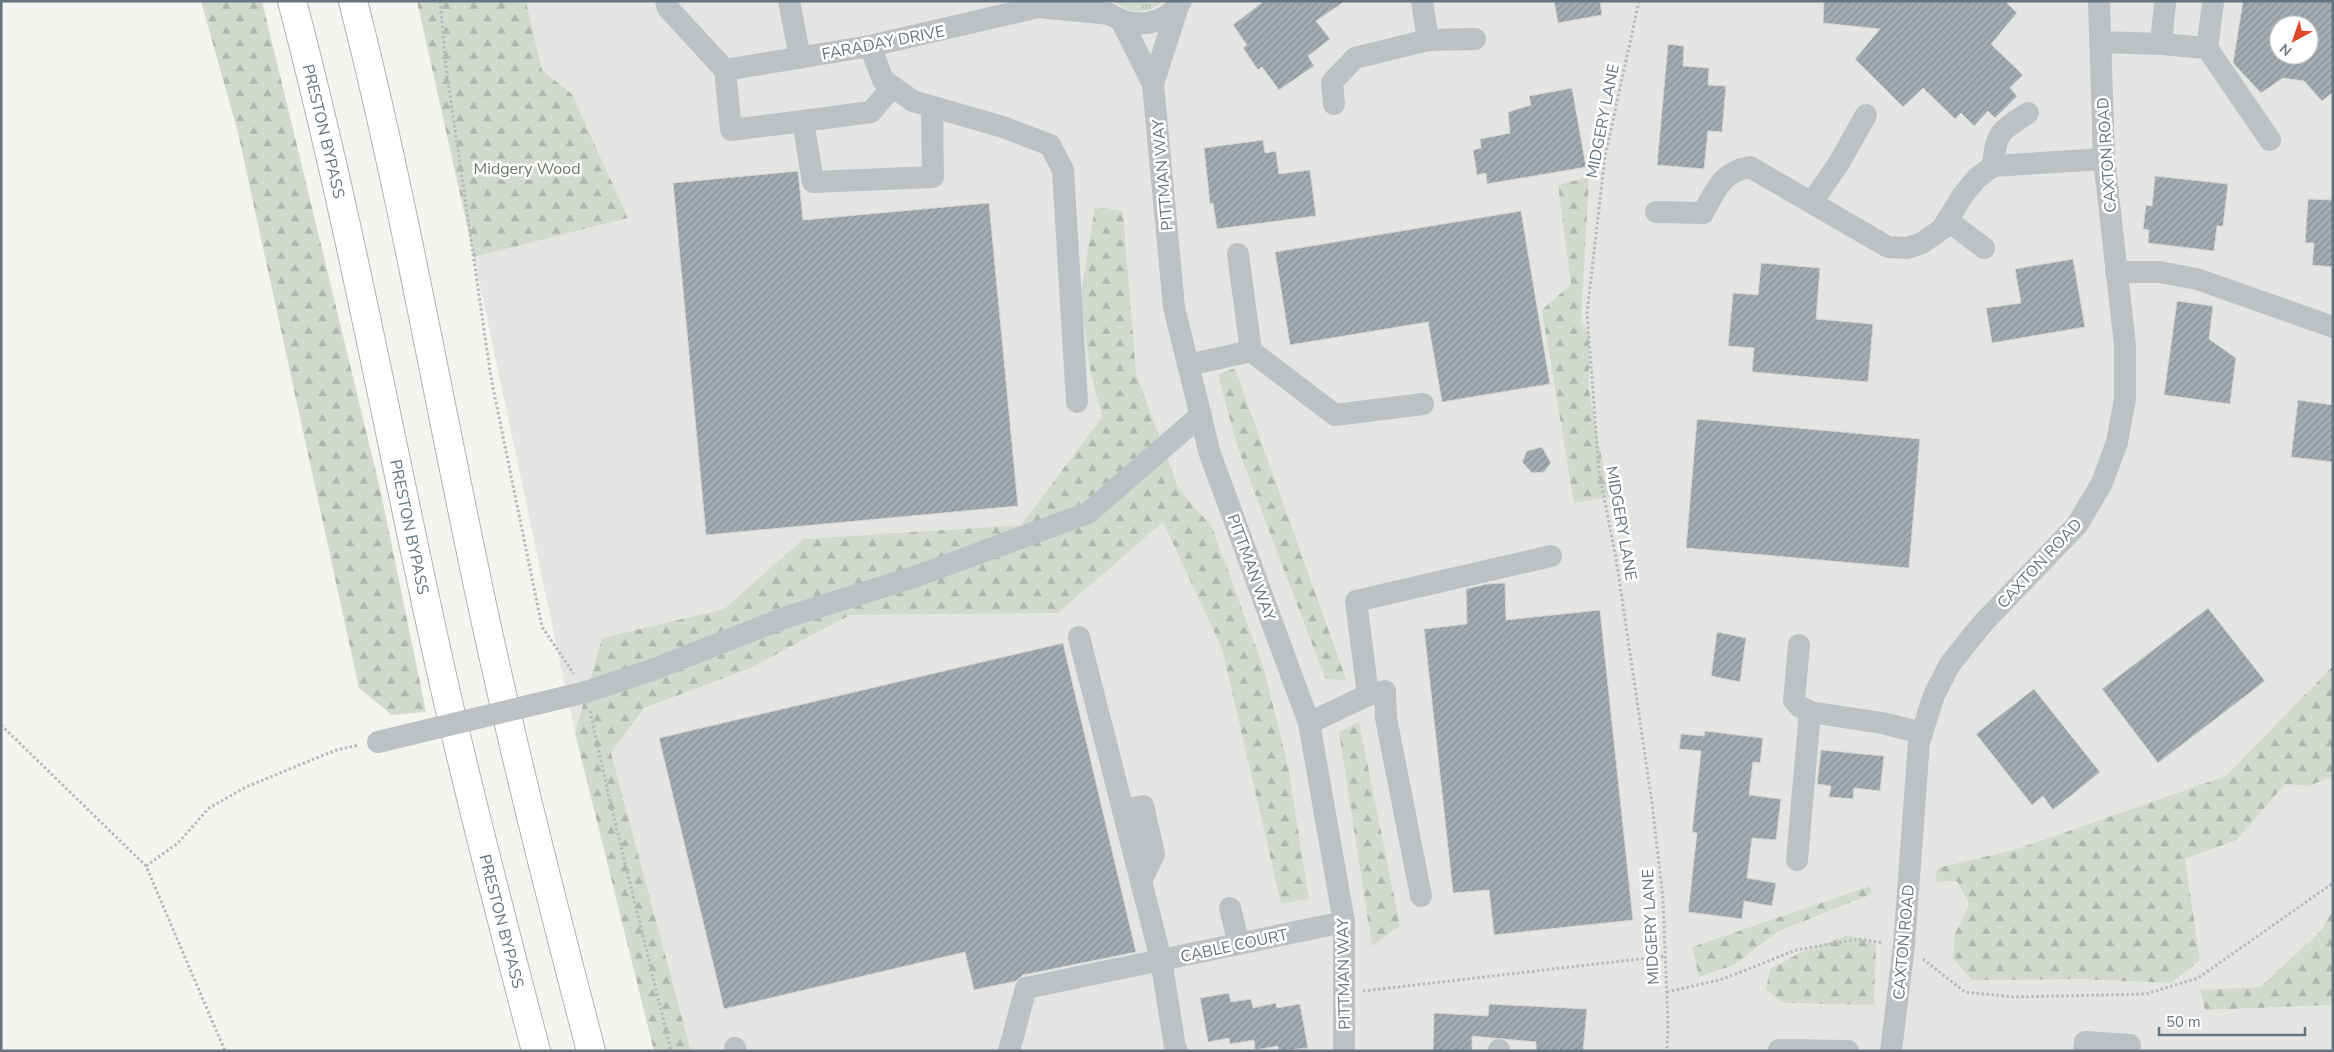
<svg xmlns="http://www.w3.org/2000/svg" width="2334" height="1052" font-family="'Nunito Sans',sans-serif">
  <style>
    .built { fill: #e5e6e4; fill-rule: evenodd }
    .grass { fill: url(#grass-tufts) }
    .forest { fill: url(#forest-firs) }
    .building { fill: url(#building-hatch); stroke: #d5d5d3; fill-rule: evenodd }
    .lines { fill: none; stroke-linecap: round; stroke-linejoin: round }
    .highway-casing { stroke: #b0b4b7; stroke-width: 30 }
    .path { stroke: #b7babc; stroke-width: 3; stroke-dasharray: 2.5 2.5; stroke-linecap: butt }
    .minor { stroke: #bdc1c4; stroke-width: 22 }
    .highway { stroke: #fff; stroke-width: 28 }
    .minor-bridge { stroke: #bdc1c4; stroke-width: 22 }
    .labels { text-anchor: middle; stroke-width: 5; stroke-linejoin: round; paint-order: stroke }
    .street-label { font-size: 16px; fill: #647581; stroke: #fff }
    .park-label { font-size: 16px; fill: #687863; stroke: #fff }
  </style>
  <defs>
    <pattern id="grass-tufts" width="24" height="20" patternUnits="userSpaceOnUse" patternTransform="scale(1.25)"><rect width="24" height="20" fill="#d4d9d0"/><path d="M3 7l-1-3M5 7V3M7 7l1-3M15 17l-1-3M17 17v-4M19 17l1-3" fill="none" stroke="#b0b5ae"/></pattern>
    <pattern id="forest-firs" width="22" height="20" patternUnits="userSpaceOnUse" patternTransform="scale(1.25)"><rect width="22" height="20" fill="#d4d9d0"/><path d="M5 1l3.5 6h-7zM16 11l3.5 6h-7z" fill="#b0b5ae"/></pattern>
    <pattern id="building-hatch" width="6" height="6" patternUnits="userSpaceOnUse" patternTransform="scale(1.25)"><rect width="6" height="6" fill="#a4acb2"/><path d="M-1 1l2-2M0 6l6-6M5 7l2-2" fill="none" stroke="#899196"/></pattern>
  </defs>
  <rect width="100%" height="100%" fill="#f4f4f0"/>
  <path class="built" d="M526,1H2333V666L2227,776L2017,849L1937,868L1935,882L1957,881L1969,904L1955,934L2077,979L2171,983L2200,960L2185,859L2237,840L2285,783L2309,786L2333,776V911L2319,933L2260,987L2200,991L2205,1010L2333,1005V1051H691L611,753L646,708L751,668L850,615L1058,613L1163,521L1222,649L1281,904L1309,899L1288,765L1263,666L1212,527L1179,489L1136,373L1123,211L1091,374L1102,417L1021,525L803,539L724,609L603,638L575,733L474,257L628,218L572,94L542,70ZM2279,25H2309V55H2279ZM1588,181L1581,323L1589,332V391L1609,496L1542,310L1571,285ZM1235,368L1347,680L1346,681L1218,376ZM1870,886L1872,894L1779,931L1734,965L1699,977L1692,947ZM1848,935L1876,944L1874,1005L1783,1003Z"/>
  <path class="grass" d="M1114,1H1163C1149,15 1128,14 1114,1Z"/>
  <g class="forest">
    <path d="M201,1H262L381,493L426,712L392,715L359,688L238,133Z"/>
    <path d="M417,1H526L542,70L572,94L628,218L474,257Z"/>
    <path d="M1589,177L1581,323L1589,332V391L1609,497L1574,503L1542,310L1571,284L1558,185Z"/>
    <path d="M1095,207L1123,211L1136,373L1179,489L1212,527L1263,666L1288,765L1309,899L1281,904L1222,649L1163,522L1058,613L850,615L751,668L645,708L611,753L691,1051H654L575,733L602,638L724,609L803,539L1021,525L1102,417L1091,374L1080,299Z"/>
    <path d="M1235,368L1347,681L1325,678L1238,449L1218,375Z"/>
    <path d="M2333,666V776L2309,786L2285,784L2237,840L2185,859L2200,960L2171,983L2077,979L1972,980L1953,958L1955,934L1969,904L1957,881L1935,882L1937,868L2017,849L2226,776Z"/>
    <path d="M1359,722L1400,926L1372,946L1339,732Z"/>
    <path d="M1870,886L1872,894L1779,931L1734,965L1699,977L1692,947Z"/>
    <path d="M2333,911V1005L2205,1010L2200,990L2260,987L2319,933Z"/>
    <path d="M1848,935L1876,944L1874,1005L1783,1003L1766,989L1770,969L1802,952Z"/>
  </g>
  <g class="building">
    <path d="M1264,1H1345L1316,21L1330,39L1308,56L1314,66L1279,90L1262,67L1258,70L1243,48L1247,45L1233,25Z"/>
    <path d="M1554,1H1600L1602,15L1558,23Z"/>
    <path d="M1824,1H2005L2017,13L1991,44L2023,75L2010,88L2017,96L1995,118L1988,111L1974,126L1961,113L1955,119L1923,88L1903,107L1855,59L1880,29L1823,23Z"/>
    <path d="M2243,1H2333V92L2322,101L2304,81L2283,78L2261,93L2233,63ZM2279,25H2309V55H2279Z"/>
    <path d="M1668,44L1684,46L1683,66L1709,68L1708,85L1726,86L1722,132L1708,131L1704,169L1657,165Z"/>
    <path d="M1572,88L1586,167L1487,184L1486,173L1477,175L1473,150L1481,148L1480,139L1510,133L1508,112L1531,105L1529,96Z"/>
    <path d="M1263,140L1265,153L1276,151L1279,174L1310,170L1316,216L1217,229L1213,203L1210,204L1204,148Z"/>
    <path d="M798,171L803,220L989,203L1018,506L706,535L673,183Z"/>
    <path d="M2155,176L2228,184L2223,226H2217L2214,251L2148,243L2149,230L2143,229L2146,205L2152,206Z"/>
    <path d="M2308,199L2333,200V267L2312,265L2314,243H2305Z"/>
    <path d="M1521,211L1550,384L1442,402L1428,322L1290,345L1275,252Z"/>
    <path d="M2073,259L2085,327L1992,343L1986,308L2021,303L2015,269Z"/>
    <path d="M1761,263L1820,268L1816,319L1873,324L1868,382L1752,372L1754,348L1728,346L1733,293L1758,295Z"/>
    <path d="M2177,301L2213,306L2209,339L2236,358L2230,404L2164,395Z"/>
    <path d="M2298,400L2333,405V462L2291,457Z"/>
    <path d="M1697,419L1920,439L1909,568L1686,548Z"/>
    <path d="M1542,447L1551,463L1544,472L1532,473L1522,462L1527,451Z"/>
    <path d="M1505,583L1506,620L1600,610L1633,920L1494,935L1489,890L1453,893L1424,629L1467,624L1466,589L1487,584Z"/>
    <path d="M2208,608L2265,681L2158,763L2102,689Z"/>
    <path d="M1717,632L1746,638L1740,682L1711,676Z"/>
    <path d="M1063,643L1136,952L1023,975L1016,981L974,990L965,952L724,1009L659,738Z"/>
    <path d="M2034,689L2100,772L2053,810L2043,796L2032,805L1976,734Z"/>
    <path d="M1705,731L1763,738L1760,763L1753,762L1749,795L1781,799L1776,840L1752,838L1747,878L1776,883L1772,906L1744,901L1742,919L1688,912L1697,833L1692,832L1701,751L1679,749L1681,734L1704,736Z"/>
    <path d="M1821,750L1884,756L1880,791L1854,788L1853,799L1829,797L1831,786L1817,784Z"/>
    <path d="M1229,993L1231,1002L1251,999L1253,1008L1276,1003L1277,1008L1300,1004L1308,1048L1279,1051L1278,1046L1255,1050L1254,1040L1230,1044L1229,1038L1208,1042L1200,998Z"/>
    <path d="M1489,1004L1587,1009L1583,1051H1536V1042L1472,1036V1051H1433L1434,1013L1488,1016Z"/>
  </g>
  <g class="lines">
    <defs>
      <g id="highway">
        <path id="s1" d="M292,1C350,220 390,442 439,662C468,792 502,922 536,1051"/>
        <path d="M353,1C400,185 433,371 472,557C506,722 548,887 591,1051"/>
      </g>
    </defs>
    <use href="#highway" class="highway-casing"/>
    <g class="path">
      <path d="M440,1L446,67L491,378L542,627L574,674"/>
      <path d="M1639,1L1605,157L1587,313L1599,472L1616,558L1652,803L1663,899L1668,1024L1667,1051"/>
      <path d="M590,711L609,797L671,1051"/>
      <path d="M1,725L146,866L225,1051"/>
      <path d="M146,866L178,843L209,808L246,787L336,750L359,745"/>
      <path d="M1923,959L1965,992L2015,997L2146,994L2198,978L2333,883"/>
      <path d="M1363,991L1665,956"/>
      <path d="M1667,992L1723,979L1796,950L1859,939L1883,943"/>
    </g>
    <g class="minor">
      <path d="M666,1L668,8L725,70L731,130L803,121"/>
      <path d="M789,1L800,58"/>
      <path d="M1111,15C1135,29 1165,26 1181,1"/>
      <path d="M1121,20L1153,84L1174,307L1210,454L1309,723L1344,922V1051"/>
      <path d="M1428,40L1475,39"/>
      <path d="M2100,42L2161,44L2207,48L2270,140"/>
      <path d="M2161,44L2165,3"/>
      <path d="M870,46L883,80L913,101L1003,127L1050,145L1063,170L1077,402"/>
      <path d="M2207,48L2213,3"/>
      <path d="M725,70L870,46L1038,7L1110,14"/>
      <path d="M1153,84L1178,6"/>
      <path d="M892,87L871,112L803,121L813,182L933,177L932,107"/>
      <path d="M1334,104L1332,82L1355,58L1428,40L1422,1"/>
      <path d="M1993,166C1996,132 2000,131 2028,113"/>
      <path d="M1812,202L1839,163L1866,115"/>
      <path d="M1656,212L1703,213C1716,190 1721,172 1750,167L1888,247L1907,248L1922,243L1942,229L1963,195L1977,178L1993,166L2104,159"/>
      <path d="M1947,220L1984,248"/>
      <path d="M2116,272H2159L2197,279L2333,327"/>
      <path d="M1251,351L1335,415L1423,404"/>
      <path d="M1188,365L1251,351L1238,254"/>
      <path d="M1079,637L1161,960L1175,1047L1177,1051"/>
      <path d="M1799,645L1794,700L1799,706L1810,712L1882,723L1922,733"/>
      <path d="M586,692L649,671L787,617L914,577L1088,513L1201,415"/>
      <path d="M1368,695L1356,601L1551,556"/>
      <path d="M1309,723L1368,695L1385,691L1386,718L1421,896"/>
      <path d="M1123,811L1143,806L1154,854L1141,881"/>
      <path d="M1797,860L1810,712"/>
      <path d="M1230,908L1239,944"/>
      <path d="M735,1048V1051"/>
      <path d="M1779,1050L1848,1051"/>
      <path d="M1009,1051L1026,988L1344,922"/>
      <path d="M1499,1051V1050"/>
      <path d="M1891,1051L1904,945L1919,742L1934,695L1950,664L1983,623L2077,525L2102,483L2117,442L2125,399V345L2104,159L2099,1"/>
      <path d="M2084,1051L2085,1042L2130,1045L2129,1051"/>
    </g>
    <use href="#highway" class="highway"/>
    <path class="minor-bridge" d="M378,742L586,692"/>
  </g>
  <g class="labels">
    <g class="street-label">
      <text transform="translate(883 42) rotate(-11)" y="6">FARADAY DRIVE</text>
      <text transform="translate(1602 121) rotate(-79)" y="6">MIDGERY LANE</text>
      <text dy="6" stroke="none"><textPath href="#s1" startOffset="134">PRESTON BYPASS</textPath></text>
      <text transform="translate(2106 155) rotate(-94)" y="6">CAXTON ROAD</text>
      <text transform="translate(1162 175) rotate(-95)" y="6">PITTMAN WAY</text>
      <text transform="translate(1622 523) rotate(80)" y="6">MIDGERY LANE</text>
      <text dy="6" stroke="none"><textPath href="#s1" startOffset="539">PRESTON BYPASS</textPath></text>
      <text transform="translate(2039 563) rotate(-47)" y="6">CAXTON ROAD</text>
      <text transform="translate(1252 567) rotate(70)" y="6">PITTMAN WAY</text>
      <text dy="6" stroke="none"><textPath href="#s1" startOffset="944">PRESTON BYPASS</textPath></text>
      <text transform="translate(1650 927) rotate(-93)" y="6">MIDGERY LANE</text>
      <text transform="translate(1903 942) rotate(-85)" y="6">CAXTON ROAD</text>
      <text transform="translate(1234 945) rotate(-12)" y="6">CABLE COURT</text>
      <text transform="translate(1343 974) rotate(-91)" y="6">PITTMAN WAY</text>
    </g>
    <g class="park-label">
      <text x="527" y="174">Midgery Wood</text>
    </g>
  </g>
  <rect width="2334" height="1052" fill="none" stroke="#647581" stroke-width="5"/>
  <g transform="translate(2294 40) rotate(220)"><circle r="24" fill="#ffffff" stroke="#c1c8cd"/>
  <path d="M0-4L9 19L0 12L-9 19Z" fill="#dd4928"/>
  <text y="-8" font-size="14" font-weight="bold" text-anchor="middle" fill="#647581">N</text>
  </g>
  <path d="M2159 1027v8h146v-8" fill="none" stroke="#647581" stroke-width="2.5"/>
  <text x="2166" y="1027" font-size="15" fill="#647581" stroke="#ffffff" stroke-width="4" paint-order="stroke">50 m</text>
</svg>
